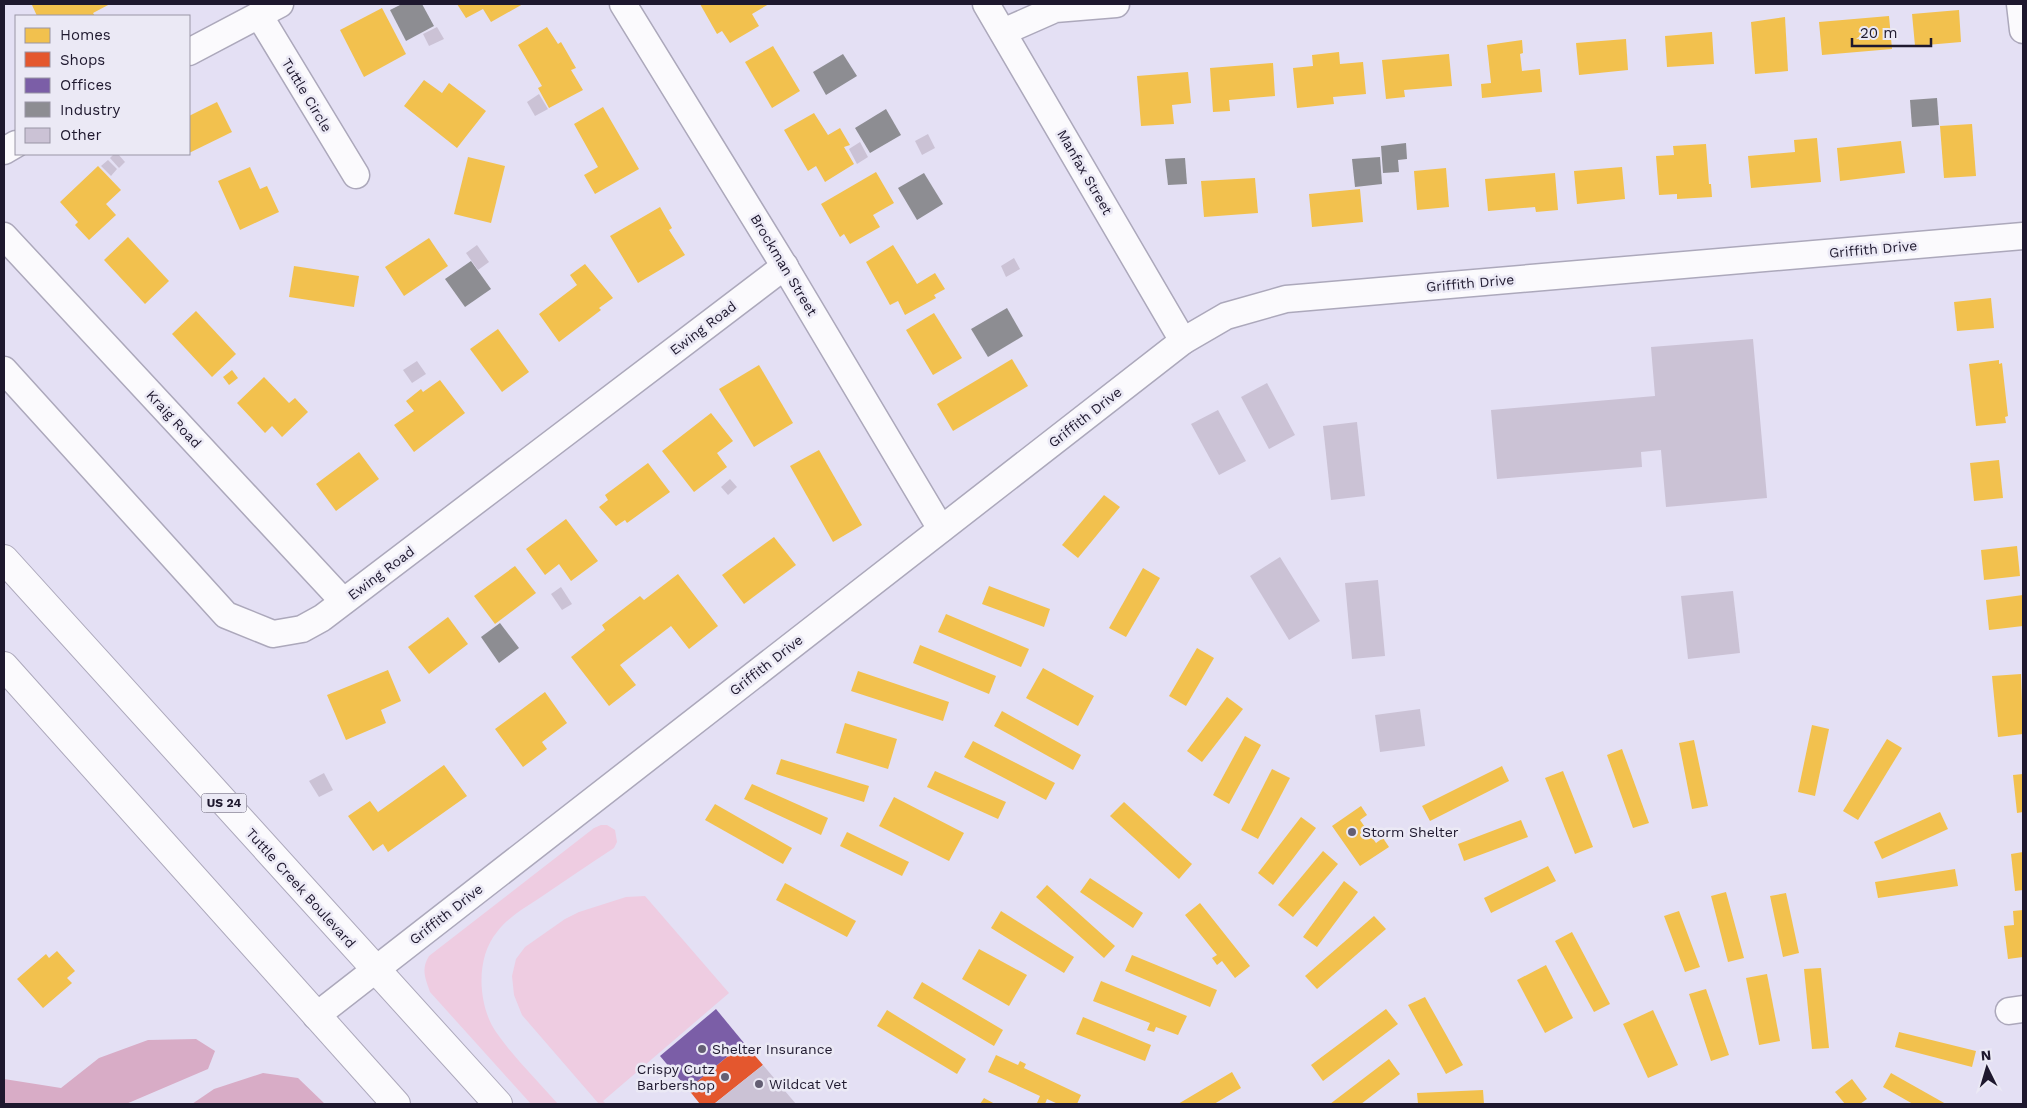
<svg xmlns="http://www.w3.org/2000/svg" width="2027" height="1108" font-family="'Work Sans',sans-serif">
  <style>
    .green { fill: #eecce1 }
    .forest { fill: #d8acc6 }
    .homes { fill: #f2c14e }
    .shops { fill: #e4572e }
    .offices { fill: #7b5ea7 }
    .industry { fill: #8d8d92 }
    .building { fill: #cbc2d5 }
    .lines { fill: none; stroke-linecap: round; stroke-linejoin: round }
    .minor-casing { stroke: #aca8bb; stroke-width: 29 }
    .highway-casing { stroke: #aca8bb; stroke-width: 30 }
    .minor { stroke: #fbfafd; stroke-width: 26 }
    .highway { stroke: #fbfafd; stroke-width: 28 }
    .poi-dot { fill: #635e73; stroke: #ebe9f5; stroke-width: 2 }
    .labels { text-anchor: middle; stroke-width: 5; stroke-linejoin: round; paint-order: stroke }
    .shield { fill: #ebe9f5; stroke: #5c576a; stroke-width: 1 }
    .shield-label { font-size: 12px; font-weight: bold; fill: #1e182e }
    .street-label { font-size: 14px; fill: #1e182e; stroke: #ebe9f5 }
    .poi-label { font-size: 14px; fill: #1e182e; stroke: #ebe9f5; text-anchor: start }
  </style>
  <rect width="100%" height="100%" fill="#e4e0f4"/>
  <g class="green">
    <path d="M601,825H607L615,830L617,842L614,848C590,864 567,879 544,895C528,906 509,916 497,932C475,958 478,1006 496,1032C514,1058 538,1081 558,1104H531L430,992C425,978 421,969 429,956L594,828Z"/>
    <path d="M645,896L729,993L603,1101L606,1104H599L522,1015L514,995L512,976L516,959L525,947L565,919L579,912L626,897Z"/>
  </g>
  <g class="forest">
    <path d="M196,1039L215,1051L208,1069L126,1104H4V1079L61,1088L99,1058L148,1040Z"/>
    <path d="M263,1073L298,1078L325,1104H192L214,1089Z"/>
  </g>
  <g class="homes">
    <path d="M35,4H110L93,13L95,16H37L32,5Z"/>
    <path d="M457,4H523L491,22L483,9L466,18Z"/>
    <path d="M700,4H769L752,14L759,26L730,43L722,31L717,34Z"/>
    <path d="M382,8L406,54L364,77L340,30Z"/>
    <path d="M1959,10L1961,42L1915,46L1912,14Z"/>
    <path d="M1889,16L1892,49L1822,55L1819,22Z"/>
    <path d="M1785,17L1788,71L1755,74L1751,22Z"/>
    <path d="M547,27L558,44L561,42L576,68L571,70L583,90L549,108L538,88L542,86L518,45Z"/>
    <path d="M1712,32L1714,64L1667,67L1665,36Z"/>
    <path d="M1626,39L1628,70L1579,75L1576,43Z"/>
    <path d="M1522,40L1523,53L1520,54L1522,71L1540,69L1542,92L1482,98L1481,84L1491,83L1487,45Z"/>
    <path d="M773,46L800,91L772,108L745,62Z"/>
    <path d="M1339,52L1340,64L1363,62L1366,94L1333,97L1334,104L1297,108L1293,68L1313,66L1312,55Z"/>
    <path d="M1449,54L1452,86L1404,90L1405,97L1386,99L1382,60Z"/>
    <path d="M1273,63L1275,96L1229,100L1230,111L1213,112L1210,68Z"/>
    <path d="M1188,72L1191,103L1172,105L1174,124L1141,126L1137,76Z"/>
    <path d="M424,80L442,93L449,83L486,111L457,148L404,106Z"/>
    <path d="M217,102L232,132L189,153V116Z"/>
    <path d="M603,107L639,169L595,194L584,175L598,167L574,124Z"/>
    <path d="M814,113L828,135L840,128L850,145L844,147L854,164L825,182L816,166L808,171L784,130Z"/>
    <path d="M1972,124L1976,176L1944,178L1940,126Z"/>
    <path d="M1817,138L1821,182L1751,188L1748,156L1795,152L1794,140Z"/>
    <path d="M1901,141L1905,173L1840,181L1837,148Z"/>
    <path d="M1706,144L1709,184H1711L1712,197L1677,199V194L1659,195L1656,156L1674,155L1673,146Z"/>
    <path d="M468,157L505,166L491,223L454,214Z"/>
    <path d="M98,166L121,190L106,204L116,215L89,240L75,225L78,222L60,202Z"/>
    <path d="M250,167L260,189L267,186L279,212L240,230L218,181Z"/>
    <path d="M1622,167L1625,199L1577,204L1574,171Z"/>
    <path d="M1446,168L1449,207L1417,210L1414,171Z"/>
    <path d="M876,172L894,203L873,215L880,227L850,244L844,234L840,237L821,204Z"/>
    <path d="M1555,173L1558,210L1536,212L1535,207L1488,211L1485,179Z"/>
    <path d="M1255,178L1258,213L1204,217L1201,181Z"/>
    <path d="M1360,189L1363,222L1312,227L1309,194Z"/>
    <path d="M660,207L672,228L669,230L685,255L638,283L610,236Z"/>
    <path d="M128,237L169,281L145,304L104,260Z"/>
    <path d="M429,238L448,266L404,296L385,267Z"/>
    <path d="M893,245L917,284L935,273L945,289L934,295L936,298L905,315L898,301L890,305L866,262Z"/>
    <path d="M585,264L613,298L599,308L601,310L559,342L539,314L577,285L570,275Z"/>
    <path d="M294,266L359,276L354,307L289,297Z"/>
    <path d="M1991,298L1994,328L1957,331L1954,302Z"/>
    <path d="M196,311L236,354L212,377L172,334Z"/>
    <path d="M934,313L962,358L933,375L906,330Z"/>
    <path d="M498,329L529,372L502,392L470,349Z"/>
    <path d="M1012,359L1028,386L953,431L937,404Z"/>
    <path d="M1999,360V364L2002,363L2008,416L2005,417L2006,423L1976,426L1969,364Z"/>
    <path d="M759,365L793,423L754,447L719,389Z"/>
    <path d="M232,370L238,378L229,385L223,377Z"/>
    <path d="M264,377L289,403L295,398L308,412L282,437L272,426L265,433L237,403Z"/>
    <path d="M440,380L465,413L414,452L394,425L414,411L406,401L421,389L423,392Z"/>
    <path d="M711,413L733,441L717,453L727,467L694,492L662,451Z"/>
    <path d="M819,450L862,525L833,542L790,466Z"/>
    <path d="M359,452L379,479L336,511L316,484Z"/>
    <path d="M1999,460L2003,498L1974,501L1970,463Z"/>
    <path d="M648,463L670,492L627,523L625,520L616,526L599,507L608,500L605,495Z"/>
    <path d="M1104,495L1120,507L1078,558L1062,545Z"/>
    <path d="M566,519L598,561L571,581L559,564L545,575L526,549Z"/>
    <path d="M774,537L796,565L744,604L722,575Z"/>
    <path d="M2017,546L2020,576L1984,580L1981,550Z"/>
    <path d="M515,566L536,593L495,624L474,596Z"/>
    <path d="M1143,568L1160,578L1126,637L1109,628Z"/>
    <path d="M678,574L718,626L689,649L671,626L620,665L636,685L609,706L571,657L605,630L602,625L640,596L644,600Z"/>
    <path d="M989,586L1050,609L1044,627L982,604Z"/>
    <path d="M2023,595V626L1989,630L1986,600Z"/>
    <path d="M946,614L1029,649L1021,667L938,632Z"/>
    <path d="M448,617L468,644L429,674L408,647Z"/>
    <path d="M920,645L996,676L989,694L913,663Z"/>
    <path d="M1197,648L1214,658L1186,706L1169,696Z"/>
    <path d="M1043,668L1094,696L1078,726L1026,698Z"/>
    <path d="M388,670L401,701L381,710L386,723L346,740L327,695Z"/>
    <path d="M858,671L949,702L943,721L851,691Z"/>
    <path d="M2021,674L2023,734L1998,737L1992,676Z"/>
    <path d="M545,692L567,723L542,742L547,749L523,767L495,729Z"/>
    <path d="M1227,697L1243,709L1202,762L1187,751Z"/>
    <path d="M1002,711L1081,755L1073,770L994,726Z"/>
    <path d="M845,723L897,739L888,769L836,753Z"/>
    <path d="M1812,725L1829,729L1815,796L1798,792Z"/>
    <path d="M1245,736L1261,745L1229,804L1213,795Z"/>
    <path d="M1887,739L1902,748L1858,820L1843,811Z"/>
    <path d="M1694,740L1708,806L1692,809L1679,743Z"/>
    <path d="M973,741L1055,783L1046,800L964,757Z"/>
    <path d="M1622,749L1649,823L1633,828L1607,755Z"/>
    <path d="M781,759L869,786L864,802L776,774Z"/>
    <path d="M444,765L467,796L388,852L383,844L373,851L348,816L370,801L378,812Z"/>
    <path d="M1502,766L1509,781L1430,821L1422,806Z"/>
    <path d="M1272,769L1290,778L1258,839L1241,830Z"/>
    <path d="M935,771L1006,802L998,819L927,787Z"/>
    <path d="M1563,771L1593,847L1575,854L1545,778Z"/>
    <path d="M2023,774V812L2017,813L2013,775Z"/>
    <path d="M752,784L828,818L821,835L744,799Z"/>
    <path d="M894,797L964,833L949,861L879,826Z"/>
    <path d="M1124,802L1192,864L1179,879L1110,816Z"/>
    <path d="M715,804L792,848L783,864L705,820Z"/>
    <path d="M1361,806L1367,815L1360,820L1376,843L1383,838L1389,847L1360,866L1332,826Z"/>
    <path d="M1940,812L1948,829L1882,859L1874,842Z"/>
    <path d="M1301,817L1316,828L1273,885L1258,873Z"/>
    <path d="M1521,820L1528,837L1464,861L1458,844Z"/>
    <path d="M847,832L909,862L902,876L840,846Z"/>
    <path d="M1323,851L1338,864L1293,917L1278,905Z"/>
    <path d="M2023,852V890L2015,891L2011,854Z"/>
    <path d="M1548,866L1556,881L1491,913L1484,898Z"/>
    <path d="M1955,869L1958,886L1878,898L1875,882Z"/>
    <path d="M1090,878L1143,913L1133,928L1080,892Z"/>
    <path d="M1344,881L1358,892L1317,947L1303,937Z"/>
    <path d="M785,883L856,921L847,937L776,900Z"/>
    <path d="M1047,885L1115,946L1104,958L1036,897Z"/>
    <path d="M1726,892L1744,958L1728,962L1711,896Z"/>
    <path d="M1786,893L1799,953L1783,957L1770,896Z"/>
    <path d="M1200,903L1250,966L1235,978L1222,961L1217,965L1212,958L1217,955L1185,915Z"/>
    <path d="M2023,910V957L2008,959L2004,926L2014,925L2013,911Z"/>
    <path d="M1001,911L1074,957L1064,973L991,928Z"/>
    <path d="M1679,911L1700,967L1685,972L1664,916Z"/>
    <path d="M1374,916L1386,929L1317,989L1305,976Z"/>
    <path d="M1572,932L1610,1004L1594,1012L1555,941Z"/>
    <path d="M979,949L1027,975L1009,1006L962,979Z"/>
    <path d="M57,951L75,971L67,978L72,983L43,1008L17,979L46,954L49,958Z"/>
    <path d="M1132,955L1217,990L1210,1007L1125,971Z"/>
    <path d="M1546,965L1573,1018L1545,1033L1517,980Z"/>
    <path d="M1821,968L1829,1048L1812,1049L1804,969Z"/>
    <path d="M1767,974L1780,1041L1759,1045L1746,978Z"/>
    <path d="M1101,981L1187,1016L1178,1035L1156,1027L1154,1032L1147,1030L1150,1023L1093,1001Z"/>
    <path d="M922,982L1003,1030L994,1046L913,998Z"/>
    <path d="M1706,989L1729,1055L1711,1061L1689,994Z"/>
    <path d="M1425,997L1463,1065L1446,1074L1408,1005Z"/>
    <path d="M1386,1009L1398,1024L1323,1081L1311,1065Z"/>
    <path d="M887,1010L966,1059L957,1074L877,1026Z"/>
    <path d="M1653,1010L1678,1065L1648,1078L1623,1024Z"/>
    <path d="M1083,1017L1151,1045L1145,1061L1076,1034Z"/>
    <path d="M1899,1032L1976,1051L1972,1067L1895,1047Z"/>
    <path d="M996,1055L1018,1065L1020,1061L1026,1064L1024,1068L1081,1095L1077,1104H1058L1047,1099L1045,1104L1037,1103L1040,1096L988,1072Z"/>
    <path d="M1389,1059L1400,1074L1361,1104H1330Z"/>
    <path d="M1232,1072L1241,1088L1214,1104H1178Z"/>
    <path d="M1891,1073L1946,1104H1913L1883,1087Z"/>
    <path d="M1852,1079L1867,1099L1860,1104H1845L1835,1092Z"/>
    <path d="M1483,1090L1484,1104H1418L1417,1093Z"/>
    <path d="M984,1098L995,1104H980Z"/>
  </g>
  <path class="shops" d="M744,1043L763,1065L714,1104H700L688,1089Z"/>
  <path class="offices" d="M716,1009L744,1043L688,1089L660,1056Z"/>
  <g class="industry">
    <path d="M402,4H422L434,26L406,41L390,10Z"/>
    <path d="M843,54L857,76L826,95L813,72Z"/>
    <path d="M1937,98L1939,125L1912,127L1910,100Z"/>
    <path d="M886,109L901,135L870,153L855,128Z"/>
    <path d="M1406,143L1407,159L1398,160L1399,172L1383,173L1381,146Z"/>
    <path d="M1380,157L1382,184L1355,187L1352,159Z"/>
    <path d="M1185,158L1187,184L1168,185L1165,159Z"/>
    <path d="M924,173L943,204L917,220L898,188Z"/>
    <path d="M471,261L491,289L465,307L445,279Z"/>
    <path d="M1007,308L1023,336L988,357L971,329Z"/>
    <path d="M500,623L519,648L499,663L481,637Z"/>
  </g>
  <g class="building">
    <path d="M437,27L444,39L429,46L423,34Z"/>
    <path d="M539,94L548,109L535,116L527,102Z"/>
    <path d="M928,134L935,148L922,155L915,141Z"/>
    <path d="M860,142L868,157L857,164L849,149Z"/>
    <path d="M114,154H118L125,162L119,168L110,158Z"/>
    <path d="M108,160L117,169L111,176L101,166Z"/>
    <path d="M477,245L489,262L478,270L466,253Z"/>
    <path d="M1014,258L1020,269L1006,277L1001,266Z"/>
    <path d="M1753,339L1767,498L1666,507L1661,450L1641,452L1642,467L1497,479L1491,410L1655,396L1651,347Z"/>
    <path d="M417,361L426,374L412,383L403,370Z"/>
    <path d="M1267,383L1295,435L1269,449L1241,397Z"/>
    <path d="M1218,410L1246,461L1219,475L1191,424Z"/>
    <path d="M1357,422L1365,496L1331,500L1323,426Z"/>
    <path d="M730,479L737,487L728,495L721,487Z"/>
    <path d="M1280,557L1320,621L1289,640L1250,576Z"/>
    <path d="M1378,580L1385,656L1352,659L1345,583Z"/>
    <path d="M561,587L572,604L562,610L551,594Z"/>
    <path d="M1733,591L1740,653L1688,659L1681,596Z"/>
    <path d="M1420,709L1425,746L1380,752L1375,715Z"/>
    <path d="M324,773L333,790L319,797L309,781Z"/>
    <path d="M763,1065L796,1104H714Z"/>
  </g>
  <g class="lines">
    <defs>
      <g id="minor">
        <path d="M623,4L788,272L941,529"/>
        <path d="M986,4L1183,341"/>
        <path d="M2020,4L2023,30"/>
        <path d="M259,15L356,175"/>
        <path d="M1003,32L1055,9L1116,4"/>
        <path d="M189,52L280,4"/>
        <path d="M4,151L16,144"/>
        <path d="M4,236L343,601"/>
        <path d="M4,370L226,615L273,634L302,629L322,618L785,266"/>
        <path d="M2009,1011L2023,1009"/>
        <path d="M316,1016L1183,341L1226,316L1286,299L2023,236"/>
      </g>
      <g id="highway">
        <path d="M4,559L498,1104"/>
        <path d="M4,666L396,1104"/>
      </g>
    </defs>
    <use href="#minor" class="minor-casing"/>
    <use href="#highway" class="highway-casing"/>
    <use href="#minor" class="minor"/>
    <use href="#highway" class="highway"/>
  </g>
  <g class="poi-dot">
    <circle cx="1352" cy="832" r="5"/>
    <circle cx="702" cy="1049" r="5"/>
    <circle cx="725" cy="1077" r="5"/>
    <circle cx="759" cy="1084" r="5"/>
  </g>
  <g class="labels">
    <rect class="shield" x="201.5" y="793.5" width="45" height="19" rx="4"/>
    <g class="shield-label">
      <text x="224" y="807">US 24</text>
    </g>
    <g class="street-label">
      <text transform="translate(307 95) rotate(59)" y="5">Tuttle Circle</text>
      <text transform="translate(1085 172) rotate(60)" y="5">Manfax Street</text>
      <text transform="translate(1873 249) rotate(-5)" y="5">Griffith Drive</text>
      <text transform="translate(784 265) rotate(59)" y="5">Brockman Street</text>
      <text transform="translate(1470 283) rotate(-5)" y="5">Griffith Drive</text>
      <text transform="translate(703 328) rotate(-37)" y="5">Ewing Road</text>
      <text transform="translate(1085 417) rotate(-38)" y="5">Griffith Drive</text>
      <text transform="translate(174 419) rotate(47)" y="5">Kraig Road</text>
      <text transform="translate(381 573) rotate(-37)" y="5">Ewing Road</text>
      <text transform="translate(766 665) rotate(-38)" y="5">Griffith Drive</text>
      <text transform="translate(301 888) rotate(48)" y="5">Tuttle Creek Boulevard</text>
      <text transform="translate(446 914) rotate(-38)" y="5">Griffith Drive</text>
    </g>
    <g class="poi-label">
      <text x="1362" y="837">Storm Shelter</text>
      <text x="712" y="1054">Shelter Insurance</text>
      <text x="715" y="1074" text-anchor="end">Crispy Cutz<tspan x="715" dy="16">Barbershop</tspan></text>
      <text x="769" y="1089">Wildcat Vet</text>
    </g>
  </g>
  <rect width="2027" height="1108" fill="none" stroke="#1e182e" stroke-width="10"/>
  <rect x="15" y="15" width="175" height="140" fill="#ebe9f5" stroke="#9995a5"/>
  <rect x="25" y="28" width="25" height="15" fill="#f2c14e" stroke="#9995a5"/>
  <text x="60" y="40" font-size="15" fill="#1e182e">Homes</text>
  <rect x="25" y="52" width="25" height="15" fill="#e4572e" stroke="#9995a5"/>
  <text x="60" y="65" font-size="15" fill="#1e182e">Shops</text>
  <rect x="25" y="78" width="25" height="15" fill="#7b5ea7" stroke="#9995a5"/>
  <text x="60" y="90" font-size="15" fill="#1e182e">Offices</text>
  <rect x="25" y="102" width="25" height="15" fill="#8d8d92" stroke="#9995a5"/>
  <text x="60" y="115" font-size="15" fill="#1e182e">Industry</text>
  <rect x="25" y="128" width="25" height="15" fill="#cbc2d5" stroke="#9995a5"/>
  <text x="60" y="140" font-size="15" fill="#1e182e">Other</text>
  <g transform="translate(1987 1068) rotate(355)" stroke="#ebe9f5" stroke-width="4" paint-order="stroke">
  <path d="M0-4L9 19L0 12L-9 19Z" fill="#1e182e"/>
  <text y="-8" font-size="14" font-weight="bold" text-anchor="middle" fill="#1e182e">N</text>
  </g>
  <path d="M1852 38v8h79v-8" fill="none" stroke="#1e182e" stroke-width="2.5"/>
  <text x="1860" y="38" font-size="15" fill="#1e182e" stroke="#ebe9f5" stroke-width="4" paint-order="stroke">20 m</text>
</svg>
